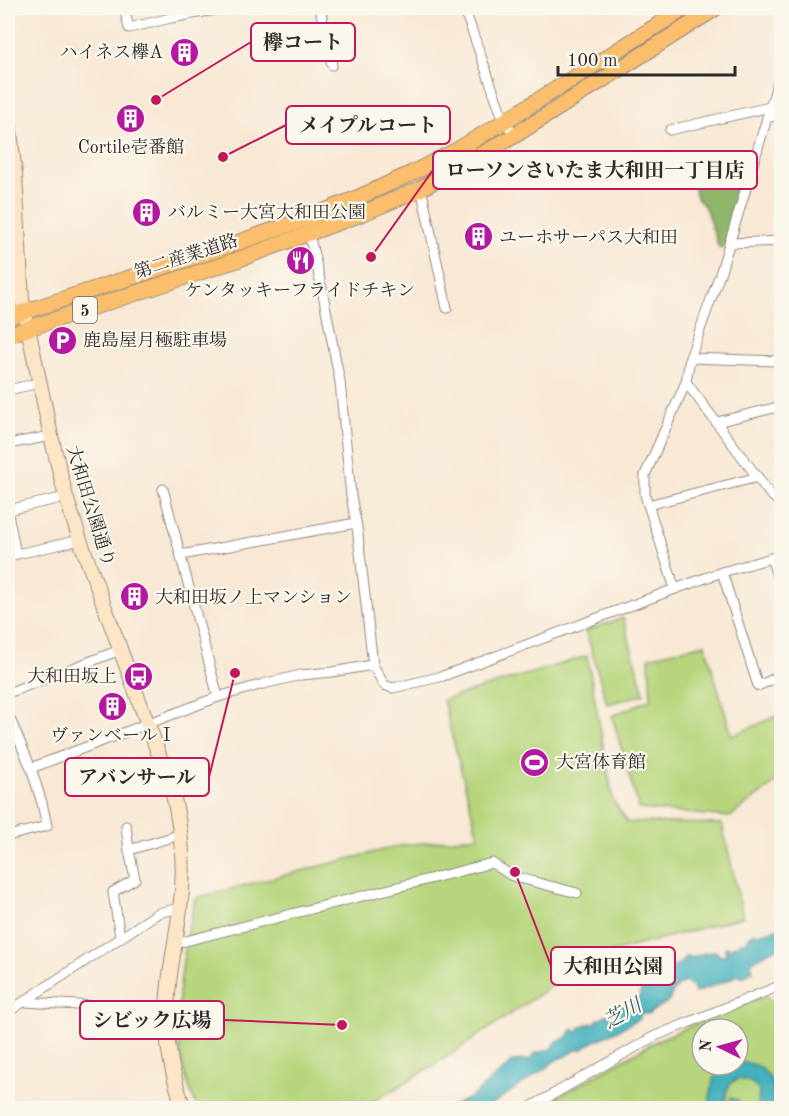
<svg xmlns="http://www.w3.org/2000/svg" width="789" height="1116" font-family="'Old Standard TT','Noto Serif JP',serif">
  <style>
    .green { fill: #b6d57c; stroke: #708054; stroke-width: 1.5; fill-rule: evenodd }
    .forest { fill: #90b66c; stroke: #5e704c; stroke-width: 1.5 }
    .water { fill: #42b0be; stroke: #366e74; stroke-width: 1.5 }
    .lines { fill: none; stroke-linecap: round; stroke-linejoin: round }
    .street-casing { stroke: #928a80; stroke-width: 11 }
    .secondary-casing { stroke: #928a80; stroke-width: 16 }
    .primary-casing { stroke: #928a80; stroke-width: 17 }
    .street { stroke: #fff; stroke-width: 9 }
    .secondary { stroke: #fde5c5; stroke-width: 14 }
    .primary { stroke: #fabe6d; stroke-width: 15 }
    .labels { text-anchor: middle; stroke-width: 4.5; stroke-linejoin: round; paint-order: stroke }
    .shield { fill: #fbf7ec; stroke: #696865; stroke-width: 1.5 }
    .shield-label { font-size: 16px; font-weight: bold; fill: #2b2b2b }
    .poi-label { font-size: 18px; fill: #2b2b2b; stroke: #fbf7ec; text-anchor: start }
    .street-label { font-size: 18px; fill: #2b2b2b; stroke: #fbf7ec }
    .water-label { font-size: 20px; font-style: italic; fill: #346066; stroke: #fbf7ec }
    .leader { fill: none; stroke: #c2185b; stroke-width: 2 }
    .callout-dot { fill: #c2185b; stroke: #fbf7ec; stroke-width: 2 }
    .callout { fill: #fbf7ec; stroke: #c2185b; stroke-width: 2 }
    .callout-label { font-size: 20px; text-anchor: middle; font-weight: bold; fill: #2b2b2b }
  </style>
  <rect width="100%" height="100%" fill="#fbf7ec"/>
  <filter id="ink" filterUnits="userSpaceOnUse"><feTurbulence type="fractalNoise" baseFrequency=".0167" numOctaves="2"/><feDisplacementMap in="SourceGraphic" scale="12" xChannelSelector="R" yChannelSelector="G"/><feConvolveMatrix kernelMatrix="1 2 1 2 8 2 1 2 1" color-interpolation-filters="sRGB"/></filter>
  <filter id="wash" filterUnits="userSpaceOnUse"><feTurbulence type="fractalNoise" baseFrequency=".008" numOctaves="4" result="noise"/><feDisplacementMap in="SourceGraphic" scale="24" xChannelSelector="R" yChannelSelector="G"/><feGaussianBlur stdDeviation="1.35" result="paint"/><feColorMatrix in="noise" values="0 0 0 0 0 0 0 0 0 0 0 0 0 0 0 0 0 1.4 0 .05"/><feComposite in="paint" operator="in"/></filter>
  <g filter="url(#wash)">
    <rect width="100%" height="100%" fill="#f8e8d4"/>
    <g class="green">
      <path d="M623,618L644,694L607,704L586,631Z"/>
      <path d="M705,644L732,736L781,714V778L730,817L639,809L612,716L651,699L649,657Z"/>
      <path d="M587,656L613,800L627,822L722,824L743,917L594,957L444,1059L363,1108H198C164,1043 181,967 195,898L399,846L478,836L443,700Z"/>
      <path d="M765,996L775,1003L781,1000V1108H538L658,1040L711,1017ZM702,1029H738V1065H702Z"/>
    </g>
    <path class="forest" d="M751,156L741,196L724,247L719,248L705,207L698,199L686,168Z"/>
    <g class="water">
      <path d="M781,928V947L772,950L751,962L753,970L751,972H749L747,975L740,977L738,974H736L733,978L695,993L693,986L685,982L679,985L673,991L669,1001L648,1014L644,1013L640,1014V1018L608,1035L587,1045L582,1050L580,1049C574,1050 571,1054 566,1056C559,1059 554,1059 549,1066L486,1108H448L470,1098L514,1061L530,1060L534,1054L551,1049L557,1041L566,1038L573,1029L577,1033L578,1032L580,1027L587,1024L595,1023L597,1020L639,997L642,987L650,982L663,978L662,975L664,973L685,960V956H689L692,958L704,953L717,951V954L721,956L726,955L725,948L728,947L729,950L734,946L739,945V942H745L750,936L752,935L753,932L757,934Z"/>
      <path d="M738,1063C765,1060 780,1085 773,1108H755L758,1103L759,1091C753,1080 735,1073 728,1088C725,1094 726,1102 725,1108L731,1098L739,1101L735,1108H709C711,1088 711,1065 738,1065Z"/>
    </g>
  </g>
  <g filter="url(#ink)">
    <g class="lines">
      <defs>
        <g id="street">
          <path d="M124,8L129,28L171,18L225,8"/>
          <path d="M320,8L332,65"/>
          <path d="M464,8L500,110L514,136"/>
          <path d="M767,117L782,116"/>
          <path d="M670,130L770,107"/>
          <path d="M420,189L423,197L447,308"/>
          <path d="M309,234L322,289L340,382L351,496L357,527L373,665L384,685L393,688L443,676L675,589L722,572L782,555"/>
          <path d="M729,243L782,241"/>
          <path d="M8,272L19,270"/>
          <path d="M690,358L778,361L782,387"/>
          <path d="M686,382L770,494L782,504"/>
          <path d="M8,390L39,383"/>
          <path d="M717,422L782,406"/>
          <path d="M8,444L51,436"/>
          <path d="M163,489L218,697"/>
          <path d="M648,505L758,477"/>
          <path d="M8,510L66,497"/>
          <path d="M8,514L16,554"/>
          <path d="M181,555L356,523"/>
          <path d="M8,556L80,540"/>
          <path d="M771,558L782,589"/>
          <path d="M722,572L758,686L782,675"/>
          <path d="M675,589L645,495V475L686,382L690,358L721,271L782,68"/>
          <path d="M8,693L120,650"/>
          <path d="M8,714L31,768"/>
          <path d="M126,826L129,850"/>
          <path d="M8,836L47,826L42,803L31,768L218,697L263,684L301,675L332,672L373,665"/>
          <path d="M120,937L113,892L135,879L129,850L182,834"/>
          <path d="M174,944L492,863L512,876L577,893"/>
          <path d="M24,1002L167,1010"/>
          <path d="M8,1012L158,913L180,908"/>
          <path d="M529,1108L655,1036L782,985"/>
        </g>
        <path id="secondary" d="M8,115L15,174L22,300L51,436L66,497L80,540L172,790C182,830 186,869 180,909C175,947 166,985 167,1023C167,1052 174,1081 184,1108"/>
        <g id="primary">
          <path d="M8,317L228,246L305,219L355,199L412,173L459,149L505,121L685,8"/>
          <path d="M8,335L234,261L361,214L420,189L514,136L716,8"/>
        </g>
      </defs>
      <use href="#street" class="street-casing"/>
      <use href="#secondary" class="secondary-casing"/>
      <use href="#primary" class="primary-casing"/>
      <use href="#street" class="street"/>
      <use href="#secondary" class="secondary"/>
      <use href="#primary" class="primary"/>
    </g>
  </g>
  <defs>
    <symbol id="building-disc" viewBox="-11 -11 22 22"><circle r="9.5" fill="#b5179e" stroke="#fbf7ec"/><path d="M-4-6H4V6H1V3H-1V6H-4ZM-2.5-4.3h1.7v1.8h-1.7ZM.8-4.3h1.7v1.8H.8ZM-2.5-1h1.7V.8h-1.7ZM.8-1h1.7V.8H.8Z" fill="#fff"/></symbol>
    <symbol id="restaurant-disc" viewBox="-11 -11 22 22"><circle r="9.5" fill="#b5179e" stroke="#fbf7ec"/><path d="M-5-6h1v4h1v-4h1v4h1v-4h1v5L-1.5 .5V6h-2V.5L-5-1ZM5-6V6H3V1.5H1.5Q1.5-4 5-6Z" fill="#fff"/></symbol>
    <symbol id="parking-disc" viewBox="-11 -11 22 22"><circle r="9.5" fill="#b5179e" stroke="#fbf7ec"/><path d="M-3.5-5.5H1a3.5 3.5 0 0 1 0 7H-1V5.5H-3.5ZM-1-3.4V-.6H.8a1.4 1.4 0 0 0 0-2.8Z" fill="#fff"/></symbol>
    <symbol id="bus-disc" viewBox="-11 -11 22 22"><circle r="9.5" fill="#b5179e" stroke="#fbf7ec"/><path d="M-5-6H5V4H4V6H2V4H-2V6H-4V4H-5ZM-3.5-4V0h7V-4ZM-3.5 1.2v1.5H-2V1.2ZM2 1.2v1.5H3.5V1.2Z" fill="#fff"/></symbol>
    <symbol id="stadium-disc" viewBox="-11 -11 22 22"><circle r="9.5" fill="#b5179e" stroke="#fbf7ec"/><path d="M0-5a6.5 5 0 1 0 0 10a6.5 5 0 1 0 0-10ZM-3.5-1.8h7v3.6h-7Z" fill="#fff"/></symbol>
  </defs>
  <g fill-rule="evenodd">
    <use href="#building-disc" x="168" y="36" width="33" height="33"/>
    <use href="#building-disc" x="114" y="102" width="33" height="33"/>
    <use href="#building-disc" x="130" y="196" width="33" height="33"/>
    <use href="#building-disc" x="462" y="220" width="33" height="33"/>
    <use href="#restaurant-disc" x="284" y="244" width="33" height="33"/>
    <use href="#parking-disc" x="46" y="324" width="33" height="33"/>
    <use href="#building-disc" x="118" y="580" width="33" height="33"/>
    <use href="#bus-disc" x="122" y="660" width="33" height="33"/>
    <use href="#building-disc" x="96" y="690" width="33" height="33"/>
    <use href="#stadium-disc" x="518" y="746" width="33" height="33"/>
  </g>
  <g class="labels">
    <rect class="shield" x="73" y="297" width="24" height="26" rx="4.5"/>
    <g class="shield-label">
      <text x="85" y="316">5</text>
    </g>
    <g class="poi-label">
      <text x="163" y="58" text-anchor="end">ハイネス欅A</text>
      <text x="131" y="153" text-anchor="middle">Cortile壱番館</text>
      <text x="168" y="218">バルミー大宮大和田公園</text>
      <text x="499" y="243">ユーホサーパス大和田</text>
      <text x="300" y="296" text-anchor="middle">ケンタッキーフライドチキン</text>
      <text x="83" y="346">鹿島屋月極駐車場</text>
      <text x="155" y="603">大和田坂ノ上マンション</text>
      <text x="117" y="682" text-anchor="end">大和田坂上</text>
      <text x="113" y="741" text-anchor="middle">ヴァンベールⅠ</text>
      <text x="556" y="768">大宮体育館</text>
    </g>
    <g class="street-label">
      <text transform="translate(186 256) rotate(-18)" y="6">第二産業道路</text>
      <text transform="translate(91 506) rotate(73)" y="6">大和田公園通り</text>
    </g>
    <g class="water-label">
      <text transform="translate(622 1013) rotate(-29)" y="7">芝川</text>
    </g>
  </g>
  <path class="leader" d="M156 100L251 42M223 157L286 125M371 257L433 170M235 673L209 777M515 872L551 966M342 1025L224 1020"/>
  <g class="callout-dot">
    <circle cx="156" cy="100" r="6"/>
    <circle cx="223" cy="157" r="6"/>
    <circle cx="371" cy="257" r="6"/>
    <circle cx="235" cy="673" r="6"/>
    <circle cx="515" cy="872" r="6"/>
    <circle cx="342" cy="1025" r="6"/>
  </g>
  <g class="callout">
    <rect x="251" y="23" width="104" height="38" rx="6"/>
    <rect x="286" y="106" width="164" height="38" rx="6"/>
    <rect x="433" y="151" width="324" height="38" rx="6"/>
    <rect x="65" y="758" width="144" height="38" rx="6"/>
    <rect x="551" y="947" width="124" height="38" rx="6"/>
    <rect x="80" y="1001" width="144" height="38" rx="6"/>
  </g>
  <g class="callout-label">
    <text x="303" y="49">欅コート</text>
    <text x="368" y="132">メイプルコート</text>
    <text x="595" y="177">ローソンさいたま大和田一丁目店</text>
    <text x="137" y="784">アバンサール</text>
    <text x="613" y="973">大和田公園</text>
    <text x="152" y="1027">シビック広場</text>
  </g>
  <rect width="789" height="1116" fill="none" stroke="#fbf7ec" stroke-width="30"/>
  <g transform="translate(720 1047) rotate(275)"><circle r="28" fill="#fbf7ec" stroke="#a8a59f" stroke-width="1.5"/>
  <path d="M0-4.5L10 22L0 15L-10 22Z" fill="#b5179e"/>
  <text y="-9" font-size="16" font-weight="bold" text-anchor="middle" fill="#2b2b2b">N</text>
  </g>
  <path d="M558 66v9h177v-9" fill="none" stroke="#2b2b2b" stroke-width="3"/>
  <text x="567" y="66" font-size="18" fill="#2b2b2b" stroke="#fbf7ec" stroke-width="4.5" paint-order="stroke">100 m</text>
</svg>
